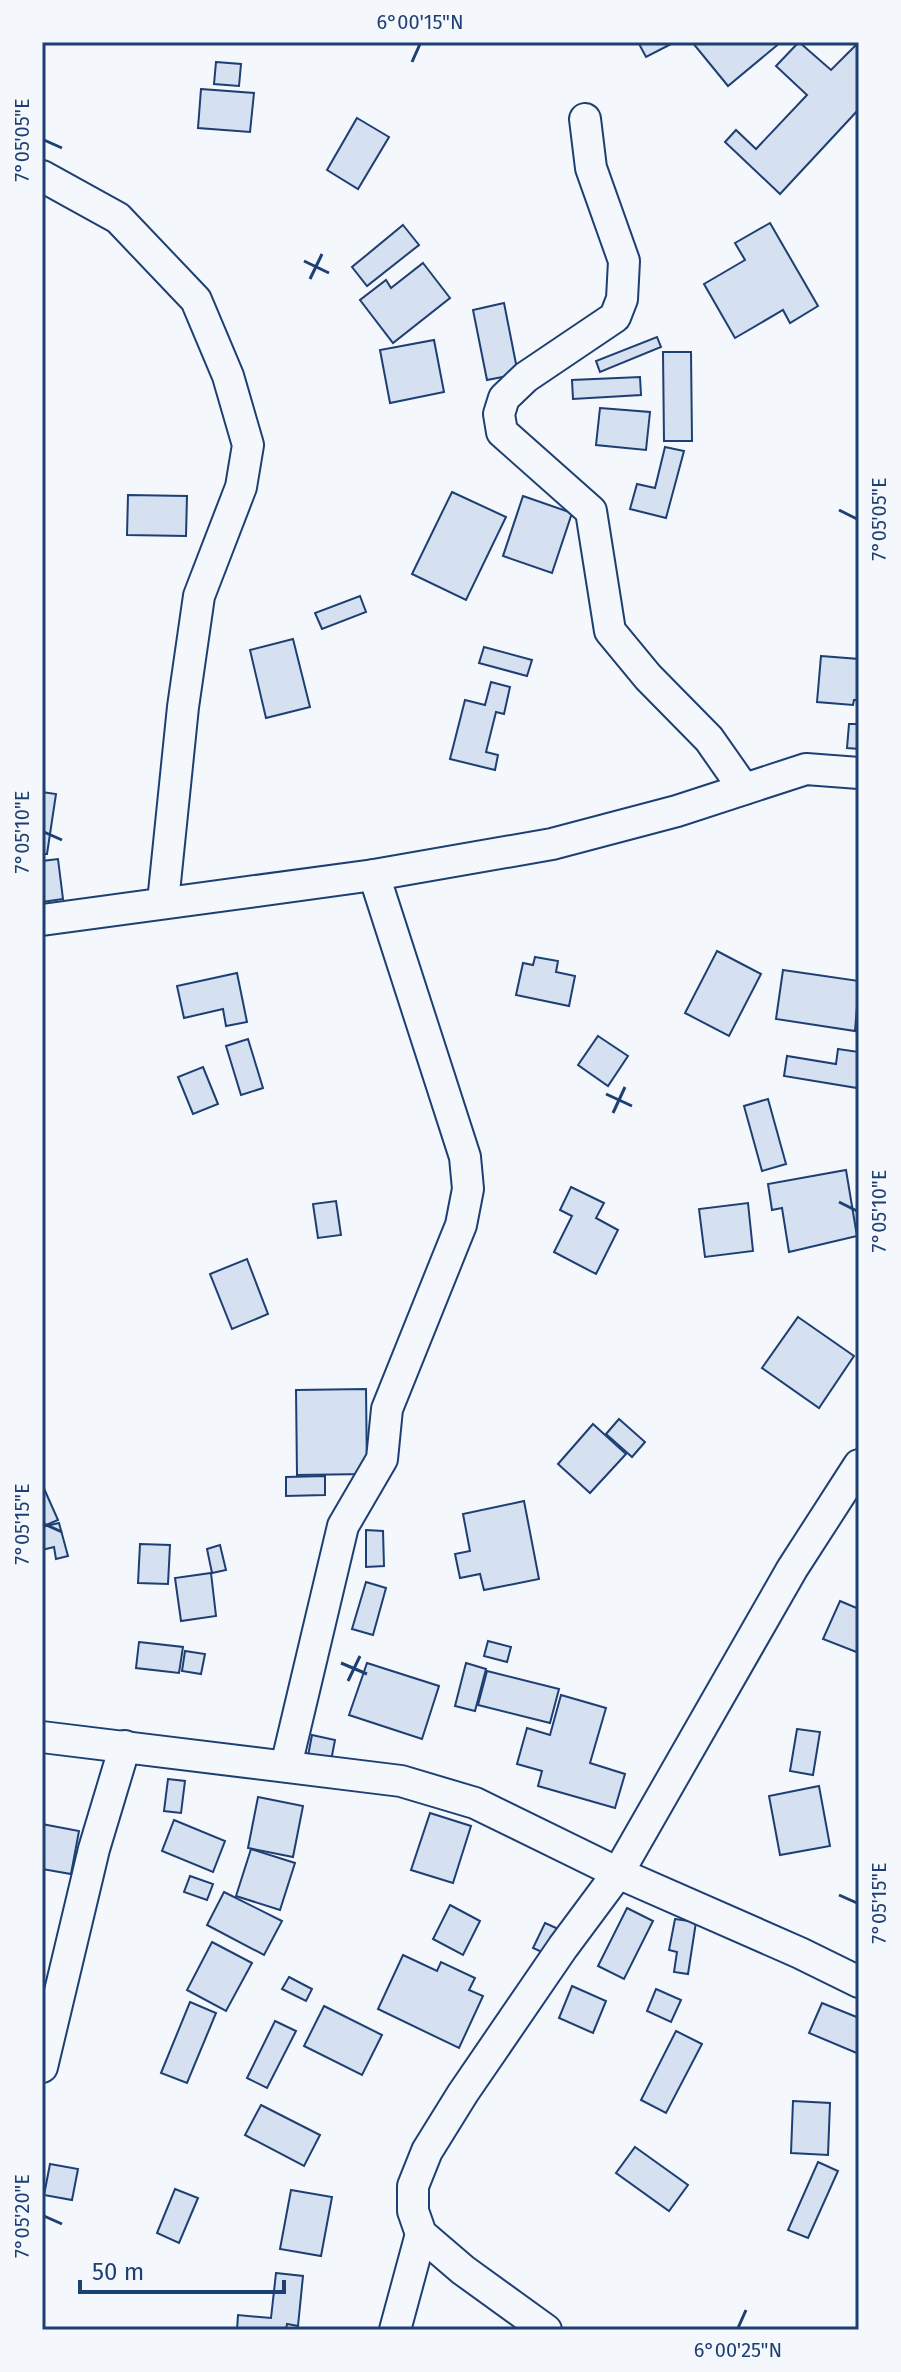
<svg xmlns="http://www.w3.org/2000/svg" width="901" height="2372" font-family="'Fira Sans',sans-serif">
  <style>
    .building { fill: #d5e0f0; stroke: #1d3f73; stroke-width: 2 }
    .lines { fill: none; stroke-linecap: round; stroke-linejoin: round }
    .minor-casing { stroke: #1d3f73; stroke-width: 34 }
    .minor { stroke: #f4f7fb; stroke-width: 30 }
    .ticks { fill: none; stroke: #1d3f73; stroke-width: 3 }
    .neatline { fill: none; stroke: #1d3f73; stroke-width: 3 }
    .ticks-label { font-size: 20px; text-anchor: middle; fill: #1d3f73 }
  </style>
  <rect width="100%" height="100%" fill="#f4f7fb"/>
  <g class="building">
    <path d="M638,42H675L646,57Z"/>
    <path d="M692,42H781L728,86Z"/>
    <path d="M799,42L831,70L859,42V109L780,194L725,142L736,130L756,149L807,95L776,66Z"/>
    <path d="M216,62L241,64L239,86L214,84Z"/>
    <path d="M201,89L254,93L250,132L198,128Z"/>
    <path d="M357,118L389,137L358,189L327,170Z"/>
    <path d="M770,223L818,306L790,323L783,310L735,338L704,284L745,260L735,243Z"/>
    <path d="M403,225L419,245L367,286L352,267Z"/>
    <path d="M423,263L450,298L393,343L360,300L386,280L391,288Z"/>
    <path d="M504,303L518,374L487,380L473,310Z"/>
    <path d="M657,337L661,347L600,372L596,361Z"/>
    <path d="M434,340L444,392L390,403L380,350Z"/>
    <path d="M663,352H691L692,441H664Z"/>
    <path d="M640,377L641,395L573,399L572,380Z"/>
    <path d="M600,408L650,412L646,450L596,445Z"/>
    <path d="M665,447L684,451L666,518L630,509L637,484L655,488Z"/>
    <path d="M452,492L506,517L466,600L412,574Z"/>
    <path d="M128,495L187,496L186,536L127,535Z"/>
    <path d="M523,496L572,513L552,573L503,556Z"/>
    <path d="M360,596L366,612L322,629L315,613Z"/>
    <path d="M293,639L310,707L266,718L250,650Z"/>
    <path d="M484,647L532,660L527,676L479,663Z"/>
    <path d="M821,656L859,659V700H854L853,705L817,702Z"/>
    <path d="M491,682L510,687L504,714L496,712L486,752L498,755L495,770L450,759L465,700L485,705Z"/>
    <path d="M849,724H859V749L847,748Z"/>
    <path d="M42,792L56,794L47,854H42Z"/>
    <path d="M58,859L63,899L42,902V861Z"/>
    <path d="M717,951L761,974L729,1036L685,1013Z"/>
    <path d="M535,957L558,961L556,972L575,976L569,1006L516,995L523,963L533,965Z"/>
    <path d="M783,970L859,981L855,1031L776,1019Z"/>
    <path d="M237,973L247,1022L226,1026L223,1009L184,1018L177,986Z"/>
    <path d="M598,1036L628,1056L608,1086L578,1065Z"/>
    <path d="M248,1039L263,1088L241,1095L226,1046Z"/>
    <path d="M838,1049L859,1052L857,1088L784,1076L787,1056L836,1064Z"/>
    <path d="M203,1067L218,1104L193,1114L178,1077Z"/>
    <path d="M768,1099L786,1164L762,1171L744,1106Z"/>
    <path d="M846,1170L857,1236L789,1252L782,1208L772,1210L768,1184Z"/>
    <path d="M571,1187L604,1203L596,1218L618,1230L596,1274L554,1252L572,1216L560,1210Z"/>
    <path d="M336,1201L341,1235L318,1238L313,1204Z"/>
    <path d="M748,1203L753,1251L705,1257L699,1209Z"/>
    <path d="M247,1259L268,1314L232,1329L210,1274Z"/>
    <path d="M798,1317L854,1356L819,1408L762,1368Z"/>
    <path d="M366,1389L367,1474L297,1475L296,1390Z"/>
    <path d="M619,1419L645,1442L632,1457L606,1434Z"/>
    <path d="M593,1424L626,1454L590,1493L558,1464Z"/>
    <path d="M325,1476V1495L286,1496V1477Z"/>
    <path d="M42,1484L58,1520L44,1526L42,1521Z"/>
    <path d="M524,1501L539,1579L484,1590L480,1574L460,1578L455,1554L470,1551L463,1514Z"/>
    <path d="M59,1523L68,1556L56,1559L54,1547L42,1550V1527Z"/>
    <path d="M366,1530L383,1531L384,1566L366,1567Z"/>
    <path d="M140,1544L170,1545L168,1584L138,1583Z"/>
    <path d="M220,1545L226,1570L212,1573L207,1549Z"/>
    <path d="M211,1573L216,1616L181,1621L175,1578Z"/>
    <path d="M366,1582L386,1588L373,1635L352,1629Z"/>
    <path d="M840,1601L859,1609V1653L823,1639Z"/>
    <path d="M488,1641L511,1647L507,1662L484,1656Z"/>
    <path d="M139,1642L183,1647L179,1673L136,1668Z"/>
    <path d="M185,1651L205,1654L201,1674L182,1671Z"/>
    <path d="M367,1663L439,1686L422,1739L349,1715Z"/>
    <path d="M466,1663L486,1669L475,1711L455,1706Z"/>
    <path d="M487,1671L559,1689L550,1723L478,1705Z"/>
    <path d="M561,1695L606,1708L590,1763L625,1774L615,1808L538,1786L542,1771L517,1764L527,1728L550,1735Z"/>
    <path d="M797,1729L820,1732L813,1775L790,1771Z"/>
    <path d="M312,1735L335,1740L330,1766L307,1761Z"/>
    <path d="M168,1779L185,1781L181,1813L164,1811Z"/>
    <path d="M819,1786L830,1846L780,1855L769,1796Z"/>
    <path d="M258,1797L303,1806L293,1857L248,1848Z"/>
    <path d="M430,1813L471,1826L453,1883L411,1870Z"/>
    <path d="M174,1820L225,1841L213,1872L162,1851Z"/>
    <path d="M42,1824L79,1831L71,1874L42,1869Z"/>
    <path d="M251,1849L295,1863L280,1910L236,1896Z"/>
    <path d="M190,1876L213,1884L207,1900L184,1892Z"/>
    <path d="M224,1892L282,1921L264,1955L207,1925Z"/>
    <path d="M450,1905L480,1921L463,1955L433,1939Z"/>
    <path d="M627,1908L653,1921L624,1979L598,1966Z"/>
    <path d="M675,1919L696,1922L688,1974L674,1972L677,1952L669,1950Z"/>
    <path d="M545,1923L565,1932L553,1957L533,1948Z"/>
    <path d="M212,1942L252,1963L226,2011L187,1990Z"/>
    <path d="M403,1955L437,1971L441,1962L475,1978L469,1990L483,1996L459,2048L378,2009Z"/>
    <path d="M289,1977L312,1989L306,2001L282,1989Z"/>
    <path d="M572,1986L606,2001L593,2033L559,2018Z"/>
    <path d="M656,1989L681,2000L671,2022L647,2011Z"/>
    <path d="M190,2002L216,2013L187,2083L161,2073Z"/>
    <path d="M822,2003L859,2018V2054L809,2033Z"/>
    <path d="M324,2006L382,2035L362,2075L304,2046Z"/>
    <path d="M275,2021L296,2031L267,2088L247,2078Z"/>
    <path d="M676,2031L702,2044L666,2113L641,2100Z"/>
    <path d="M793,2101L830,2103L828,2155L791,2153Z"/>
    <path d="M261,2105L320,2135L304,2166L245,2135Z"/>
    <path d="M635,2147L688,2185L669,2211L616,2173Z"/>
    <path d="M818,2162L838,2171L808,2238L788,2230Z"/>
    <path d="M50,2164L78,2169L72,2200L44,2195Z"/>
    <path d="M175,2189L198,2198L179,2243L157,2233Z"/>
    <path d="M291,2190L332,2197L321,2256L280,2249Z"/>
    <path d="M276,2273L303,2276L298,2326L287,2324L286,2330H237L238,2315L271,2318Z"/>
  </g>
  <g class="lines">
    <defs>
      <g id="minor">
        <path d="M585,119L591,168L624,261L622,299L615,317L526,377L504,398L499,414L502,432L591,511L610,631L648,677L709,739L744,789"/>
        <path d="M42,176L118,218L196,300L228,376L248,445L241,487L199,596L183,707L163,902"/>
        <path d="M42,920L374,875L552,844L677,811L806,769L859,773"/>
        <path d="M42,1737L401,1781L475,1803L618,1873L800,1953L859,1982"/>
        <path d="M286,1766L343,1526L382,1459L387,1409L461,1225L468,1189L465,1157L374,875"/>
        <path d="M42,2067L94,1849L125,1746"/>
        <path d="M395,2330L421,2234"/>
        <path d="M546,2330L463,2270L421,2234L413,2211V2186L427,2151L463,2093L563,1947L618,1873L792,1569L859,1465"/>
      </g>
    </defs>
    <use href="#minor" class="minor-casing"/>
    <use href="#minor" class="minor"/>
  </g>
  <path class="ticks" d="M412,62L420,44M44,140L62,148M304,261L329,273M310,279L322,254M839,510L857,519M44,832L62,840M606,1094L632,1106M613,1113L625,1087M839,1202L857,1211M44,1524L62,1532M341,1663L367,1674M348,1681L360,1656M839,1895L857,1903M44,2216L62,2224M738,2328L746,2310"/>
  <rect width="901" height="2372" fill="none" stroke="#f4f7fb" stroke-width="88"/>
  <path d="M80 2280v12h204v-12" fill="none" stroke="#1d3f73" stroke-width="4"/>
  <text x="92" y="2280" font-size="24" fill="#1d3f73" stroke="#f4f7fb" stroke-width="6" paint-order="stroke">50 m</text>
  <rect x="44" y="44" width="813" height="2284" class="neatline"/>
  <g class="ticks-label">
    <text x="420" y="29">6°00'15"N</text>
    <text transform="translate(22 140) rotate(-90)" y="7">7°05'05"E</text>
    <text transform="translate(879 519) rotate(-90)" y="7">7°05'05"E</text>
    <text transform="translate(22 832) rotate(-90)" y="7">7°05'10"E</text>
    <text transform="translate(879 1211) rotate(-90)" y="7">7°05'10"E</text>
    <text transform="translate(22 1524) rotate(-90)" y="7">7°05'15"E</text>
    <text transform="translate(879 1903) rotate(-90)" y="7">7°05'15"E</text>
    <text transform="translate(22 2216) rotate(-90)" y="7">7°05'20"E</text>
    <text x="738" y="2357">6°00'25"N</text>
  </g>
</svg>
